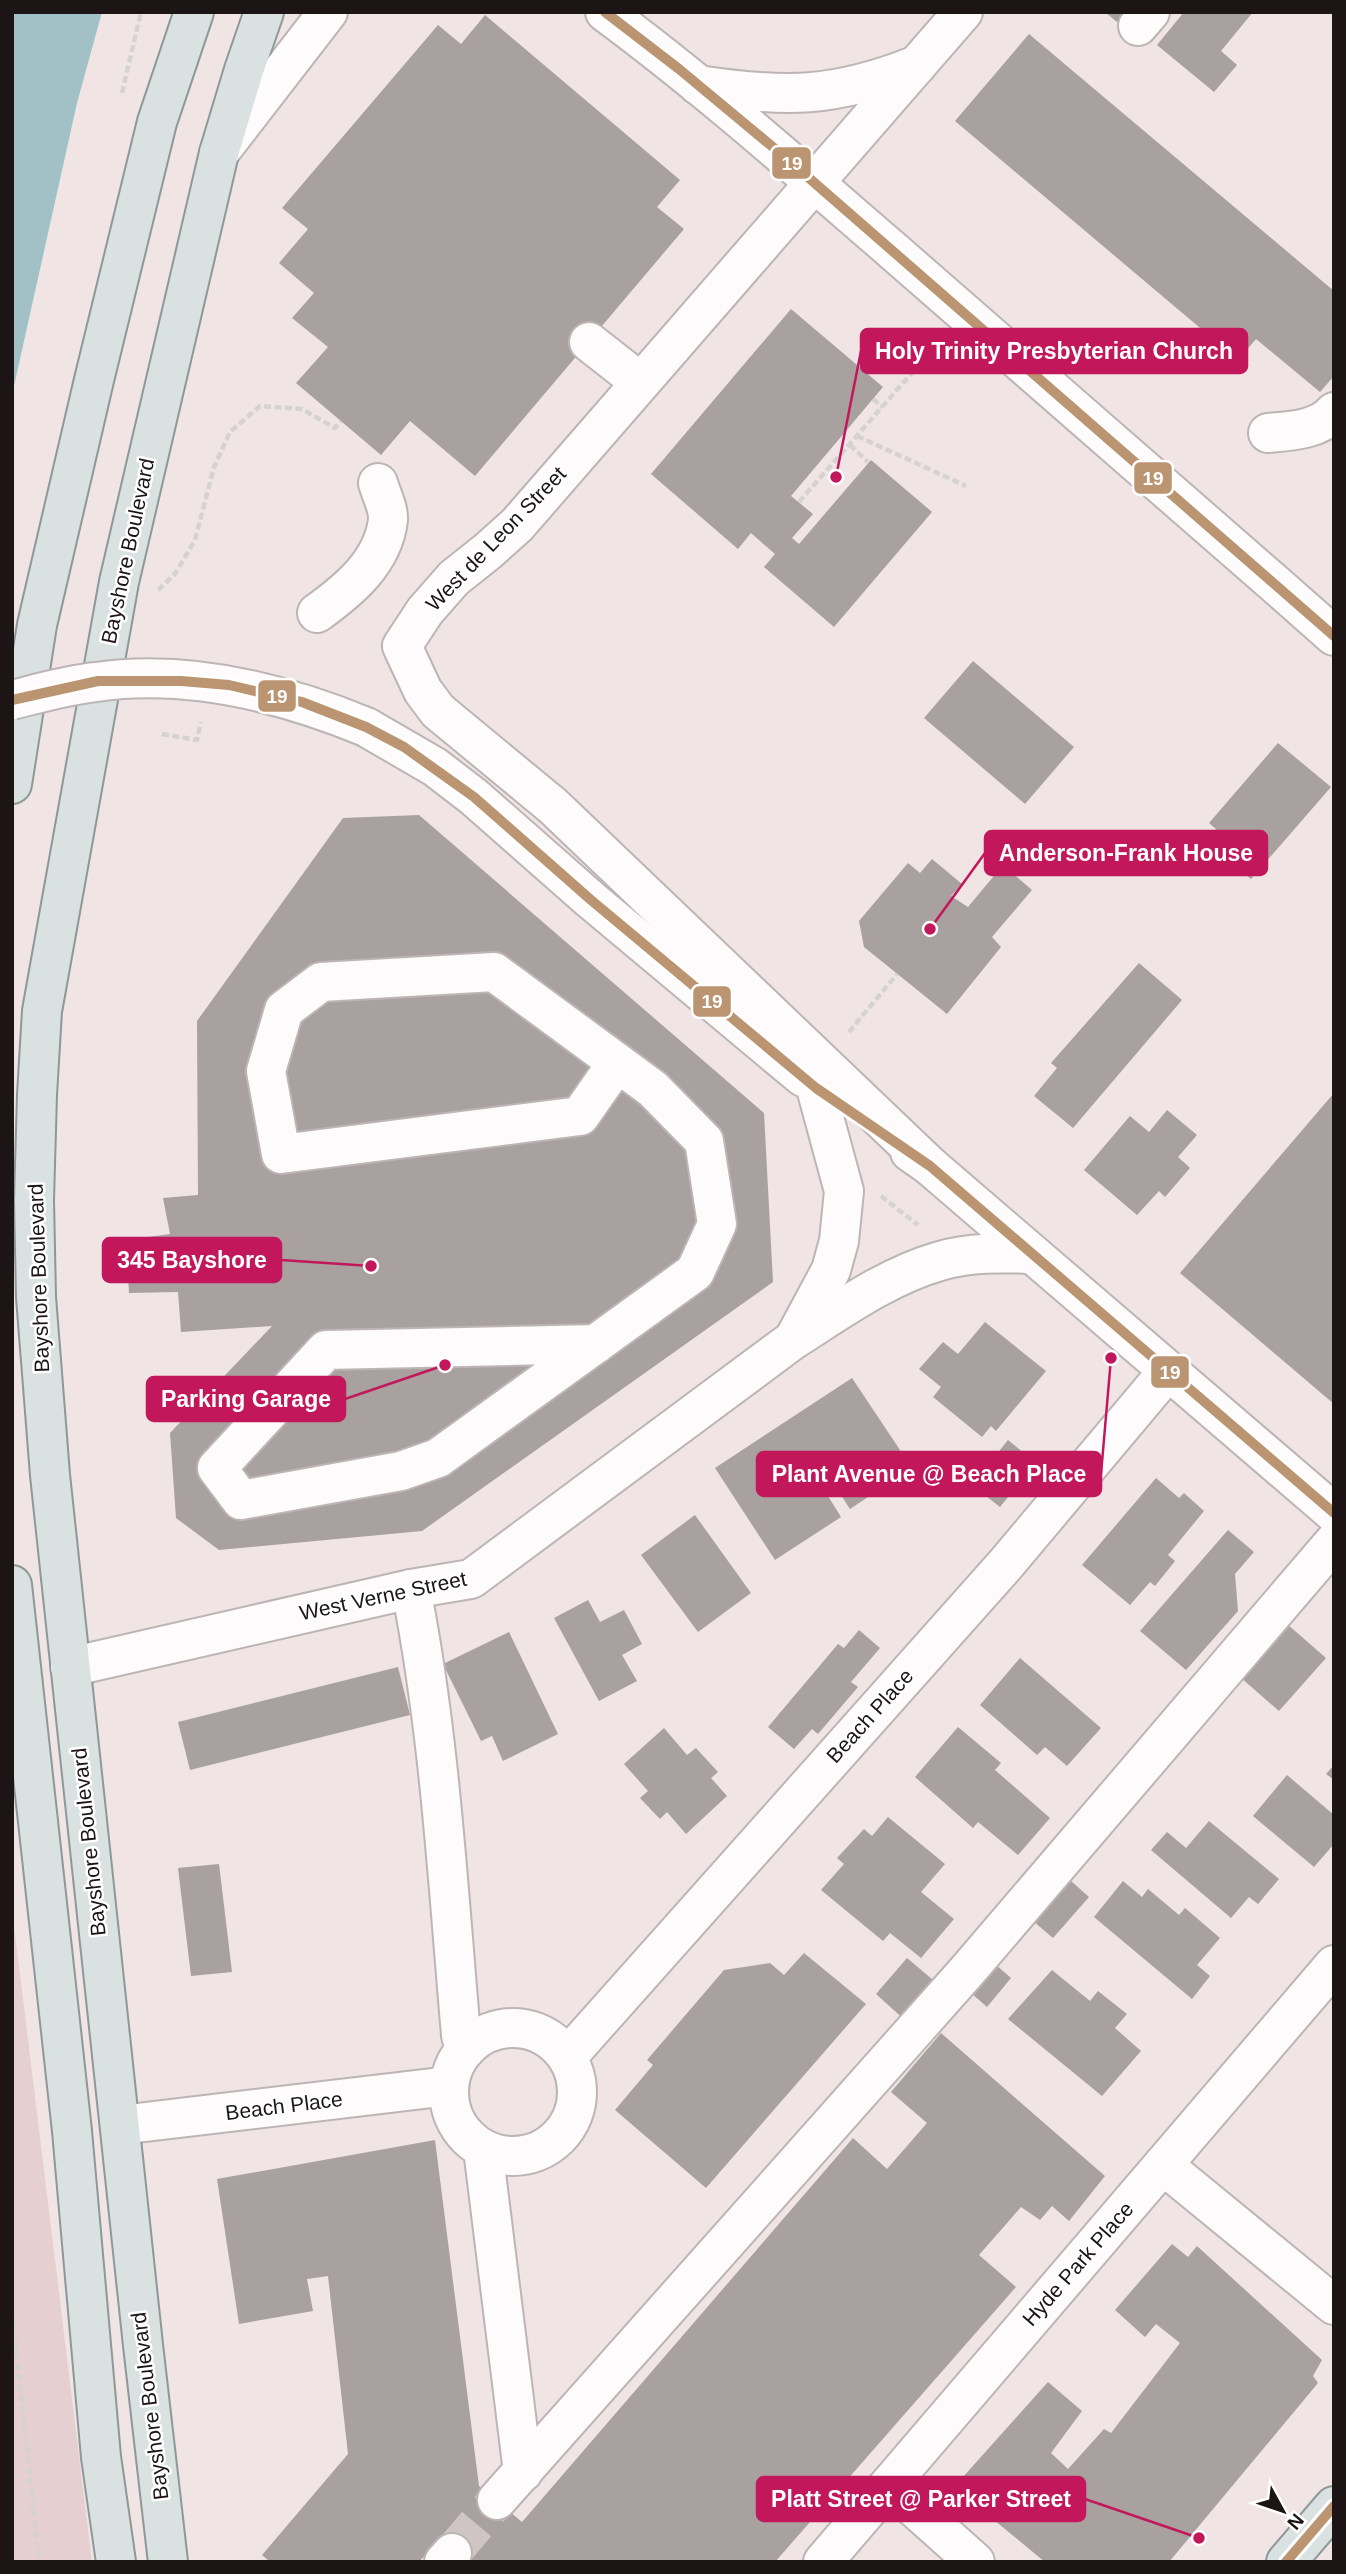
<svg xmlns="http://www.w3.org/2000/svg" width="1346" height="2574" font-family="Helvetica,sans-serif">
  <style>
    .green { fill: #e6cfd0 }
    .water { fill: #a1c1c6 }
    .building { fill: #a9a0a0 }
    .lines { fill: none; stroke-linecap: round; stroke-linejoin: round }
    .minor-tunnel { stroke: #d0c5c5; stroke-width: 38; stroke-dasharray: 38 19; stroke-linecap: butt }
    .minor-casing { stroke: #bdb5b5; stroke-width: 42 }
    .major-casing { stroke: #8e9899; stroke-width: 42 }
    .path { stroke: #d6d1d2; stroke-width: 4.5; stroke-dasharray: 7 3.5; stroke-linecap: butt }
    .minor { stroke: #fdfbfb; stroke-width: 38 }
    .major { stroke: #d9e1e1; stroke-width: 38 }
    .minor-bridge-casing { stroke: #bdb5b5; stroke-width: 42; stroke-linecap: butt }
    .minor-bridge { stroke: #fdfbfb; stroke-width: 38 }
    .bus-1-casing { stroke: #fff; stroke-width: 16 }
    .bus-1 { stroke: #bb9571; stroke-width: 10 }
    .labels { text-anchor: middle; stroke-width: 5; stroke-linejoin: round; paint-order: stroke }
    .street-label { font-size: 21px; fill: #1c1415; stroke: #fff }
    .leader { fill: none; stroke: #c2185b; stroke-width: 2.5 }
    .callout-dot { fill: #c2185b; stroke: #fff; stroke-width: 2.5 }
    .callout { fill: #c2185b; stroke: #c2185b; stroke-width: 2.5 }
    .callout-label { font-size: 23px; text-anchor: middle; font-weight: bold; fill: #fff }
    .line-badge { stroke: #fff; stroke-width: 2.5 }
    .badge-label { font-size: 19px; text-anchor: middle; font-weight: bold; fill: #fff }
  </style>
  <rect width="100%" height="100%" fill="#f0e4e4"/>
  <path class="green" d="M12,1909L92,2562H14L12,2542Z"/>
  <path class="water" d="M12,12H102L77,103L12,395Z"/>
  <g class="building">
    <path d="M1105,12H1125L1117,22Z"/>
    <path d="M1184,12H1253L1221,51L1237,65L1214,92L1157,45Z"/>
    <path d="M485,15L680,180L657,207L684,229L475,476L410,421L381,455L296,383L328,347L292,318L314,293L279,263L308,229L282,208L438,25L461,44Z"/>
    <path d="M1029,34L1334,291V376L1320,392L1256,339L1238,360L955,121Z"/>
    <path d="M791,309L883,387L791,496L813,514L792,538L799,544L871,460L932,512L834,627L764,567L775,554L751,533L738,549L651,474Z"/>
    <path d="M973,661L1074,747L1025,804L924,718Z"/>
    <path d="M1278,743L1331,787L1251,879L1205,842L1216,829L1209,823Z"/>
    <path d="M419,815L764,1113L773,1282L422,1531L219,1550L176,1518L170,1433L272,1326L181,1332L178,1292L129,1293L126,1240L170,1234L163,1198L198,1195L197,1021L343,818Z"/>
    <path d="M932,859L962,884L951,896L968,907L1003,865L1032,890L992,937L1001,947L947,1014L864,947L859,921L908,863L920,873Z"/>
    <path d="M1139,963L1182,1000L1073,1128L1034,1096L1057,1068L1051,1063Z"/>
    <path d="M1334,1093V1404L1180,1273Z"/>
    <path d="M1167,1110L1197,1135L1178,1157L1190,1168L1165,1197L1159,1191L1137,1215L1084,1170L1130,1116L1149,1132Z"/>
    <path d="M985,1322L1046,1371L996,1431L991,1426L982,1437L933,1397L941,1387L919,1369L943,1342L958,1354Z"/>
    <path d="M852,1378L912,1468L850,1509L837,1489L828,1496L841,1517L775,1560L715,1468Z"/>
    <path d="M1008,1440L1036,1463L1000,1507L972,1485Z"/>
    <path d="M1156,1478L1179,1498L1184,1493L1204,1511L1168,1555L1175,1561L1155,1586L1150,1582L1130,1605L1082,1565Z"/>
    <path d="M695,1515L751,1593L698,1632L641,1555Z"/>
    <path d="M1228,1530L1254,1552L1235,1574L1238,1611L1186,1670L1140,1631Z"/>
    <path d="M588,1600L600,1622L624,1610L642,1644L622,1655L637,1681L599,1701L554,1618Z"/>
    <path d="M1287,1624L1326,1658L1279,1711L1240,1677Z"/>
    <path d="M859,1630L880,1648L851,1682L858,1687L818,1734L812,1729L794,1749L768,1727L838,1644L844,1648Z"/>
    <path d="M509,1632L558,1734L503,1761L492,1736L481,1741L443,1664Z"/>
    <path d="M1020,1658L1101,1728L1067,1766L1045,1747L1037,1755L980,1705Z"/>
    <path d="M398,1667L410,1715L190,1770L178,1722Z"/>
    <path d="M958,1727L1001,1763L995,1770L1050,1818L1018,1855L978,1822L973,1828L915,1777Z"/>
    <path d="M664,1728L687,1755L696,1748L718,1772L711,1778L727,1796L686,1834L667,1812L660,1819L640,1798L648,1791L624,1764Z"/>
    <path d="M1334,1765V1780L1326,1774Z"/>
    <path d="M1287,1775L1334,1815V1844L1314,1867L1253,1816Z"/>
    <path d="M888,1817L945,1864L921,1892L954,1919L921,1958L890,1933L883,1941L821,1890L844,1864L837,1858L864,1829L872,1836Z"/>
    <path d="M1209,1821L1279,1879L1258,1904L1249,1897L1231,1918L1151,1850L1167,1832L1186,1848Z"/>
    <path d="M219,1864L232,1972L191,1976L178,1868Z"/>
    <path d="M1062,1873L1089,1897L1053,1938L1026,1915Z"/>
    <path d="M1123,1881L1142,1897L1148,1889L1179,1915L1185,1908L1220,1938L1197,1965L1210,1976L1192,1999L1094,1917Z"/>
    <path d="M804,1953L866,2004L706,2188L615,2110L653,2065L647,2060L724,1970L770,1963L784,1975Z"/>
    <path d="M987,1957L1011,1978L987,2007L962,1985Z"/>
    <path d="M907,1958L939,1985L907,2022L876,1994Z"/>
    <path d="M1052,1970L1090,2001L1098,1991L1127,2014L1115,2028L1141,2051L1102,2096L1008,2019Z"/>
    <path d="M941,2033L1105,2176L1069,2221L1052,2206L1040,2220L1021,2207L979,2255L1016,2287L775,2562H463L438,2541L419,2562H270L262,2555L348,2454L328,2276L307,2279L313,2311L239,2324L217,2179L435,2140L479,2486L522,2522L853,2138L887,2169L927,2123L891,2092Z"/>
    <path d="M1172,2244L1188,2257L1197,2246L1322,2360L1313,2376L1318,2383L1169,2562H1045L954,2487L1048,2382L1082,2411L1051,2453L1068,2469L1104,2429L1111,2433L1180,2343L1156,2324L1145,2337L1115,2310Z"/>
  </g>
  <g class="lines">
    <path class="minor-tunnel" d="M452,2553L497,2500"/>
    <defs>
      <g id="minor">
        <path d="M605,12C705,86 797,168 891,249C1039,377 1187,506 1334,636"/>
        <path d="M1138,26L1150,12"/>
        <path d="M698,85C785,98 834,98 917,65"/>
        <path d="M219,153L328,12"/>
        <path d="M589,342L640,382"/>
        <path d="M1268,433C1290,431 1319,430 1334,412"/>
        <path d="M317,613C349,590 383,562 388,520C389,509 381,494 378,483"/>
        <path d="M366,727L435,767L474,797L591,900L803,1077"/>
        <path d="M910,1152L930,1166L1334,1513"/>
        <path d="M930,1166L553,806L438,711L423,691L402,646L425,611L454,578L488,551L517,525L963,12"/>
        <path d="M794,1339L831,1270L839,1241L844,1191L816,1088"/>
        <path d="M596,1344L326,1350L217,1468L241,1500L401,1471L438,1458L695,1272L717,1224L704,1141L653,1089L494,972L321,982L284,1010L266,1071L281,1154L580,1116L617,1063"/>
        <path d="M411,1589C440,1736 448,1886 461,2035L465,2050"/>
        <path d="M70,1667L411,1589L471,1579L793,1340C839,1311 887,1276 940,1261C970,1252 1001,1253 1032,1254"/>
        <circle cx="513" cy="2092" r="64"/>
        <path d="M567,2057L1005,1565L1168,1371"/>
        <path d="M120,2125L449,2086"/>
        <path d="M483,2149L523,2472"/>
        <path d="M1163,2165L1334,2305"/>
        <path d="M889,2485L975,2562"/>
        <path d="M497,2500L968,1970L1334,1542"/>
        <path d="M444,2562L452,2553"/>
        <path d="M823,2562L1334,1965"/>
      </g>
      <g id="major">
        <path d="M12,784L37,625L94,380L157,122L194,12"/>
        <path d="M12,1585L72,2131L101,2457L116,2562"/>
        <path d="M168,2562L143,2345L50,1475L36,1297L34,1200L37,1095L42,1011L119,582L219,153L244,70L264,12"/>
        <path d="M1286,2562L1334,2506"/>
      </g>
    </defs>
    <use href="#minor" class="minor-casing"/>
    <use href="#major" class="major-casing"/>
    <g class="path">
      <path d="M122,93L141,12"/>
      <path d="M873,399L882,407"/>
      <path d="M857,436L966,486"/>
      <path d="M850,445L868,462"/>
      <path d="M799,502L917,367"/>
      <path d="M158,590L175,574L195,540L214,467L230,432L260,406L302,409L335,428L341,421"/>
      <path d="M162,734L197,740L201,722"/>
      <path d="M849,1032L897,974"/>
      <path d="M881,1196L918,1225"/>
      <path d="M12,2311L39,2562"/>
    </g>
    <use href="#minor" class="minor"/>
    <use href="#major" class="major"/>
    <defs>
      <path id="minor-bridge" d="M12,700C40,693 67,685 96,682C188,669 281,692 366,727"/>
    </defs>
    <use href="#minor-bridge" class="minor-bridge-casing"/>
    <use href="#minor-bridge" class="minor-bridge"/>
    <defs>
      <g id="bus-1">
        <path d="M605,12L679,69L786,158L1334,636"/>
        <path d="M12,700L98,681H181L229,685L302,702L366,727L404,747L474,797L591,900L816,1088L930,1166L1334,1513"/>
        <path d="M1286,2562L1334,2506"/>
      </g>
    </defs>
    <use href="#bus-1" class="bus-1-casing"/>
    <use href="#bus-1" class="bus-1"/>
  </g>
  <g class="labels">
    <g class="street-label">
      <text transform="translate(496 539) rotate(-46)" y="7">West de Leon Street</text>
      <text transform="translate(128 551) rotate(-78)" y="7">Bayshore Boulevard</text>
      <text transform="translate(39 1278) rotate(-92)" y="7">Bayshore Boulevard</text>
      <text transform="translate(383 1596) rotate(-12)" y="7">West Verne Street</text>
      <text transform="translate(870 1716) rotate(-48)" y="7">Beach Place</text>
      <text transform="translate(89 1842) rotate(-96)" y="7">Bayshore Boulevard</text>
      <text transform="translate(284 2106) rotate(-7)" y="7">Beach Place</text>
      <text transform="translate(1078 2264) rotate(-49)" y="7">Hyde Park Place</text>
      <text transform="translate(150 2406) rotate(-97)" y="7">Bayshore Boulevard</text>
    </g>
  </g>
  <path class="leader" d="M836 477L861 351M930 929L985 853M371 1266L281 1260M445 1365L345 1399M1111 1358L1101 1474M1199 2538L1085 2499"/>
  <g class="callout-dot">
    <circle cx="836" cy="477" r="7"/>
    <circle cx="930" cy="929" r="7"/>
    <circle cx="371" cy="1266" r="7"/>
    <circle cx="445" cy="1365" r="7"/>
    <circle cx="1111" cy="1358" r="7"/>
    <circle cx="1199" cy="2538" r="7"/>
  </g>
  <g class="callout">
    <rect x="861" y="329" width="386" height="44" rx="7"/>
    <rect x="985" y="831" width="282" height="44" rx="7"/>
    <rect x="103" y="1238" width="178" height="44" rx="7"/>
    <rect x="147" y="1377" width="198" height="44" rx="7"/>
    <rect x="757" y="1452" width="344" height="44" rx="7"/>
    <rect x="757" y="2477" width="328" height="44" rx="7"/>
  </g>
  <g class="callout-label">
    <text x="1054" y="359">Holy Trinity Presbyterian Church</text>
    <text x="1126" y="861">Anderson-Frank House</text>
    <text x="192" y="1268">345 Bayshore</text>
    <text x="246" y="1407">Parking Garage</text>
    <text x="929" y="1482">Plant Avenue @ Beach Place</text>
    <text x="921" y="2507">Platt Street @ Parker Street</text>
  </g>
  <g class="line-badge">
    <rect x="771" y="146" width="41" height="34" rx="7" fill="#bb9571"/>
    <rect x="1133" y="461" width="40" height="34" rx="7" fill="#bb9571"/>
    <rect x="257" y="679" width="40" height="34" rx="7" fill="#bb9571"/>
    <rect x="692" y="985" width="40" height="33" rx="7" fill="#bb9571"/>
    <rect x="1150" y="1355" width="40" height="34" rx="7" fill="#bb9571"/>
  </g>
  <g class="badge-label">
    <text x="792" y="170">19</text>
    <text x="1153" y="485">19</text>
    <text x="277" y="703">19</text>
    <text x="712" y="1008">19</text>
    <text x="1170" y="1379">19</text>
  </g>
  <rect width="1346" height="2574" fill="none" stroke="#1c1415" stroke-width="28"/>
  <g transform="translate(1283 2511) rotate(130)" stroke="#ffffff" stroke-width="5" paint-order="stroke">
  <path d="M0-5L12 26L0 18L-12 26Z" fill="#1c1415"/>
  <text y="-10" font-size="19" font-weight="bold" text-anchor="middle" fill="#1c1415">N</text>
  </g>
</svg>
